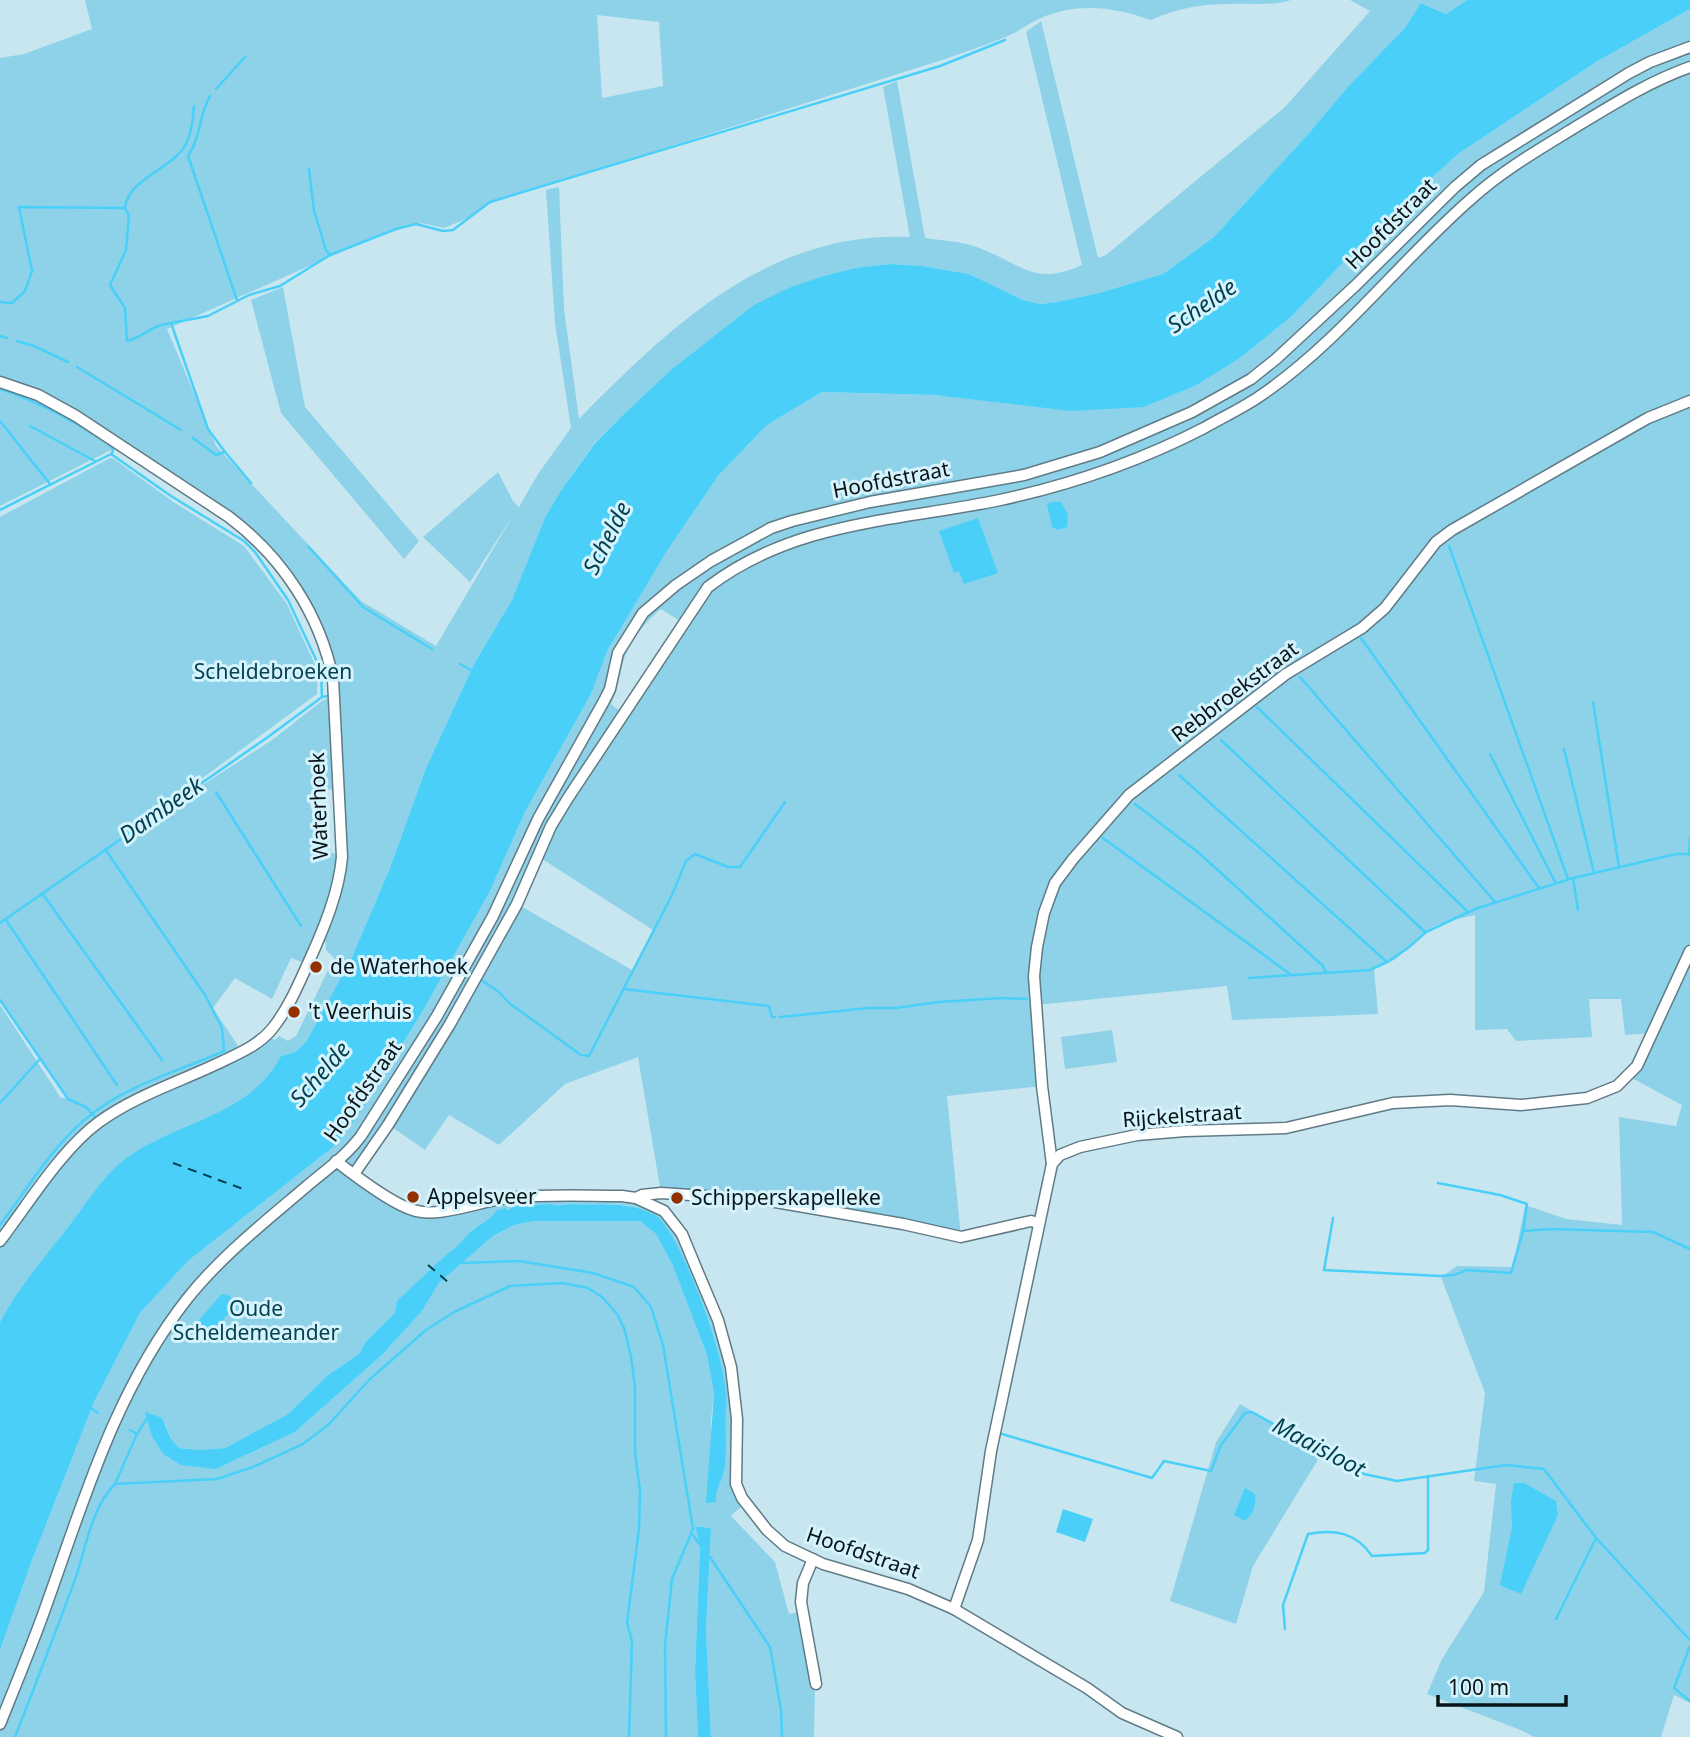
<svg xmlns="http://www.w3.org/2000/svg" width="1690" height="1737" font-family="'Noto Sans',sans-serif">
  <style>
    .green { fill: #8dd2e9; fill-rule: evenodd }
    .water { fill: #4ad0f8 }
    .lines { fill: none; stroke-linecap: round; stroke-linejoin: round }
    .stream { stroke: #4ad0f8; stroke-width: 2.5 }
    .ferry { stroke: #013f4f; stroke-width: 2; stroke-dasharray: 9 7; stroke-linecap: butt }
    .minor-casing { stroke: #607b85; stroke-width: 13 }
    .minor { stroke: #fff; stroke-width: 10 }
    .poi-dot { fill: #942f00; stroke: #d5f3fd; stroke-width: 2.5 }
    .labels { text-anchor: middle; stroke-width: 6; stroke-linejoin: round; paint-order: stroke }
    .street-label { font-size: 21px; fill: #091417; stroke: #d5f3fd }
    .park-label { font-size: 21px; fill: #044252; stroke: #d5f3fd }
    .poi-label { font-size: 21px; fill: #091417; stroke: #d5f3fd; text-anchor: start }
    .water-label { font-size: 23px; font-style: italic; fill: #013f4f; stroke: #d5f3fd }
  </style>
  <rect width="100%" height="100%" fill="#c8e6f0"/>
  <g class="green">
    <path d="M85,0H1291C1272,6 1251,3 1231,4C1201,4 1178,8 1151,20C1114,7 1077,2 1041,18C1031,22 1022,29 1012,34C990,44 965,52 942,60L485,205L468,218L444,228L421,223L390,230L167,329L216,446L361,601L436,646L512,517L470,582L423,537L498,472L513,501L519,507L538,474L571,428L555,323L546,190L559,187L564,309L579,419C670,326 771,230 910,237L883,87L897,81L925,238C943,241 963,241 979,248C1023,264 1032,287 1082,265L1026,32L1041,21L1098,258L1106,255L1285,107L1370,11L1350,0H1467L1446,14L1421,3L1404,29L1214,237L1163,274L1099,293L1057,302L1040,304L1023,300L969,274L923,266L890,264L855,268L791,287L618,420L595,442L562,489L512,600L474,664L426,768L390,868L352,957L306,1042L295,1052L281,1056L274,1069L260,1086L238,1103L116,1167L20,1290L0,1322V1005L61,1098H67L0,1000V517L110,458L114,459L175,503L244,546L287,604L318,671L317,694L122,837L272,740L322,701L331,697L318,619L291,572L273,550L254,532L156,463L0,378V58L24,54L92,29ZM597,15L659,22L663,86L602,98ZM337,788L341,857L324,849L307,795ZM318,940L326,943V950L334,958L296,1036L288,1041L279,1036L275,1040L268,1037L244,1055L213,1008L235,978L272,999L291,958L307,964Z"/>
    <path d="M1690,9V1703L1674,1695L1661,1737H1534L1523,1731L1427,1694L1442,1659L1484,1592L1496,1484L1474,1481L1485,1393L1441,1277L1457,1266L1513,1267L1525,1205L1566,1219L1622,1225L1619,1117L1676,1126L1682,1105L1628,1076L1652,1033L1625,1035L1621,999H1589L1592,1037L1516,1041L1507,1029L1475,1030V915C1458,919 1436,922 1423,933C1402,951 1403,960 1374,968L1378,1014L1232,1020L1227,986L1036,1005L1042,1086L947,1096L961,1237L836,1214L661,1193L638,1057L565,1084L499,1145L449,1115L425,1150L389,1125L354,1174L413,1211L494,1199L636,1198L674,1222L727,1347L743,1505L731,1516L775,1562L789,1614L800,1612L815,1684L814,1737H711L706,1630L711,1528L696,1526L700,1544L695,1672L698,1737H0V1650L31,1563L94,1402L140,1313L188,1261L328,1151L363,1108L424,1009L490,891L525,812L591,694L608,649L616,634L667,551L718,476L767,425L822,392L935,395L1144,407L1197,385L1240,358L1292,316L1373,231L1458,154L1596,62ZM661,609L683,623L622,713L611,704C618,690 619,676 623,662C629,642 646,621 661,609ZM539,857L653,930L632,970L519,905ZM551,1204C559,1207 564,1204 572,1204C594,1205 625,1201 646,1211C681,1226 722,1348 725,1387C727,1419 722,1451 719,1483L715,1492L711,1420L714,1394L707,1355L673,1266L656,1234L640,1221H534L514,1225L493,1236L439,1283L422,1311L382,1355L295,1432L216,1469L152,1436L165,1424L171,1439L179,1448L199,1450L225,1448L288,1414L328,1375L359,1354L366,1341L395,1313L433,1268L448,1253L458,1247L474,1228L516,1205Z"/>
    <path d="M283,287L305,407L419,541L404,559L281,413L251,300Z"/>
    <path d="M0,388L42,404L110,444L113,449L0,506Z"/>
    <path d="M1112,1030L1117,1062L1065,1069L1061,1037Z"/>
    <path d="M1240,1404L1322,1453L1253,1566L1236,1624L1170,1601L1216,1442Z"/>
  </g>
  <g class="water">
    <path d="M1467,0H1690V9L1596,62L1458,154L1373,231L1292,316L1240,358L1197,385L1144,407L1071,411L935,395L822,392L767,425L718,476L667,551L608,649L591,694L525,812L490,891L424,1009L363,1108L339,1141L328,1151L188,1261L140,1313L94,1402L31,1563L0,1650V1322C18,1288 45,1257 69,1226C87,1203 103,1175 128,1157C178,1121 250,1116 281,1056L295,1052L306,1042L352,957L390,868L426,768L474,664L512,600L545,518L562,489L595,443L618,420L671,370L754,305L791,287L821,277L855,268L890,264L923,266L969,274L1023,300L1040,304L1057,302L1099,293L1163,274L1214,237L1310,132L1348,87L1404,29L1421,3L1446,14Z"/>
    <path d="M1051,502H1061L1068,515L1067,527L1058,530L1052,527L1047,504Z"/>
    <path d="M978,518L998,573L964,584L959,571L954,573L939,531Z"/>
    <path d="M551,1204C559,1207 564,1204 572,1204C593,1205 627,1202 646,1211C651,1213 656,1215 660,1219C686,1248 732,1370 726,1409C724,1427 729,1460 722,1477C719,1487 715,1491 716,1502L706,1503L714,1394L707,1355L673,1266L656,1234L640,1221H534L514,1225L493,1236L439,1283L422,1311L382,1355L295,1432L216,1469L181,1465L163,1454L152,1436L145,1412L162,1418L171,1439L179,1448L199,1450L225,1448L288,1414L328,1375L359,1354L366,1341L395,1313L397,1301L448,1253C459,1247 464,1237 474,1229C481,1223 491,1220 496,1211L505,1208L508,1210L516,1205Z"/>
    <path d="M222,1294L229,1295L237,1305L206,1337L197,1322Z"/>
    <path d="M1514,1483H1524L1556,1501L1558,1515L1521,1594L1500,1585L1512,1527L1511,1502Z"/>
    <path d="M1245,1488L1255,1494C1256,1507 1254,1512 1245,1521L1234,1515Z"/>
    <path d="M1063,1509L1093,1519L1085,1542L1056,1532Z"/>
    <path d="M695,1526L711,1528L706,1630L711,1737H698L695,1672L700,1545Z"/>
  </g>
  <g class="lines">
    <g class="stream">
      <path d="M216,89L245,57"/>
      <path d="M210,96C199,115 201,137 188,156L237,300"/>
      <path d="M309,169L314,211L326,250L330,255"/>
      <path d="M125,207C129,178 173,169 186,144C192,132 193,119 194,106"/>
      <path d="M0,302L12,303L25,291L32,271L19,207L125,208L129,216L126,250L110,285L125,308L127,341C146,336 151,325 171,323L208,429L225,452"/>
      <path d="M171,323L208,316L249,295L280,286L330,255L396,229L416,224L443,231L453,230L490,202L940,66L1005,40"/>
      <path d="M0,336L7,338"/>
      <path d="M17,341L34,346L68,362"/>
      <path d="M77,367L181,430"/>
      <path d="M0,389C40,402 74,421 109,444L113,449L112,453"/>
      <path d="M0,421L50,484"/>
      <path d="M30,426L95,461"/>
      <path d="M193,438L216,455L225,452L251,483"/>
      <path d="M0,510L111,454L171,496L244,541L255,552L288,600L321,670L322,697"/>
      <path d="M308,546L363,607L432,649"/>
      <path d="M1449,546L1568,879"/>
      <path d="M1361,638L1539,888"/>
      <path d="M460,664L473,671"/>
      <path d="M1300,677L1495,902"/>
      <path d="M1593,702L1619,867"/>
      <path d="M1257,707L1468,912"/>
      <path d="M1221,740L1425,932"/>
      <path d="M1564,749L1594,873"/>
      <path d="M1490,754L1555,882"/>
      <path d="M1179,775L1387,962"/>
      <path d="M216,792L301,926"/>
      <path d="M1135,804L1199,853L1323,966L1326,973"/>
      <path d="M1103,838L1290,974"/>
      <path d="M1689,854L1690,838"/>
      <path d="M1573,878L1578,910"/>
      <path d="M42,893L162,1060"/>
      <path d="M6,920L117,1085"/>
      <path d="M0,923L268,737L322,697L328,696"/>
      <path d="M1249,978L1370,970L1387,962L1408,948L1426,932L1475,909L1573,878L1676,854H1690"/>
      <path d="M480,979L499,992L509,1003L581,1055L589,1056L672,895L686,861L695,854L728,867H740L785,802"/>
      <path d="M624,989L769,1006L772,1017H775"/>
      <path d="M0,1000L68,1099L86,1107L95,1117"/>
      <path d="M780,1017L869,1008H895L939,1002L1002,998L1027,999"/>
      <path d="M0,1103L40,1059"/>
      <path d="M1438,1183L1500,1195L1527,1204L1523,1231L1550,1229L1653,1232L1690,1249"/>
      <path d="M712,1190H718"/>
      <path d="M724,1191L775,1196"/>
      <path d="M692,1201L727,1203"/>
      <path d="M1333,1218L1324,1270L1440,1276L1454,1275L1467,1270L1511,1273L1523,1231"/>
      <path d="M0,1225C29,1187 57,1138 97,1110C134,1083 182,1070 224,1051L222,1028L205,995L105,849"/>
      <path d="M463,1263L519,1261L593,1273L634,1287L651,1307L663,1345L693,1529L672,1579L665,1645L666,1737"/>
      <path d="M90,1407L98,1413"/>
      <path d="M130,1430L137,1434L147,1418"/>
      <path d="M137,1434L115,1484L217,1479L253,1467L303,1444L329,1424L369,1380L426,1330L454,1312L510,1286L562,1283L588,1288L602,1297L617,1314L624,1328L631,1356L635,1387V1452L640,1491L639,1529L627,1623L632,1641L629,1737"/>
      <path d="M1002,1434L1152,1478L1164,1461L1211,1471L1221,1445L1245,1413L1252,1412L1364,1474L1397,1481L1506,1465L1544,1469L1596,1538L1690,1640"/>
      <path d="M692,1534L701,1546"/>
      <path d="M710,1557L770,1647L781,1710L782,1737"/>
      <path d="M1556,1619L1596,1538"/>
      <path d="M1285,1629L1283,1605L1308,1534C1334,1529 1356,1532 1372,1556L1425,1553L1428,1550V1476"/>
      <path d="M1690,1646L1674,1688L1690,1701"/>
      <path d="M15,1737C36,1684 56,1630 76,1577C86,1546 92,1507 115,1484"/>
    </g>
    <g class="ferry">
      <path d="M173,1163L243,1189"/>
      <path d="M428,1265L448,1282"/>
    </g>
    <defs>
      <g id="minor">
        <path d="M0,382L38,395L76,416L229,517C282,557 320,614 333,679L342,857C339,892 324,928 310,959C299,983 289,1008 272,1029C260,1044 240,1053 223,1061C182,1081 136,1095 99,1122C61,1150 29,1203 0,1241"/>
        <path d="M336,1161C354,1175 393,1204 413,1210C439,1219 482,1200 509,1198C546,1194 584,1196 622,1196L636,1198L664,1211L682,1234L694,1263L718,1320L731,1367L737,1419L736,1484L742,1498L767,1530L785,1546L823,1564L908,1589L954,1609L1087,1688L1122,1713L1177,1737"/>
        <path d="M1052,1164L1042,1086L1034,976L1037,947L1044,913L1055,883L1073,859L1129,795L1286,674L1362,628L1385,608L1436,542L1452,530L1648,418L1690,401"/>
        <path d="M354,1174L388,1125L450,1024L517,904L551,826L568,798L708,587C794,521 899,521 1000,500C1070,485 1140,461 1204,428C1223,417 1245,407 1263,394C1341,340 1400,261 1471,199C1502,171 1538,150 1574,128C1612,105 1648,82 1690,67"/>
        <path d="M636,1198L642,1195L661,1193L764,1200L903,1224L961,1237L1031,1221L1038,1223"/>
        <path d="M813,1559L803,1583L801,1602L816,1684"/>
        <path d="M954,1609L978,1540L991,1451L1052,1164L1060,1155L1080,1147L1137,1135L1185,1131L1286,1128L1393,1103L1450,1100L1521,1105L1587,1098L1617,1086L1637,1066L1690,951"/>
        <path d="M0,1724C14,1689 28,1655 41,1620C81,1510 113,1393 187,1299C221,1256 266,1221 307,1186C326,1170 346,1156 361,1136L437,1016L493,916L538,819L604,701L610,689L618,653L643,613L676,585L711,561L771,528L792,521L870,502L1024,475L1100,452L1192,412L1251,379L1276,359L1356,285L1455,187L1481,165L1629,73L1650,62L1690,47"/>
      </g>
    </defs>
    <use href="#minor" class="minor-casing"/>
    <use href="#minor" class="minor"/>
  </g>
  <g class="poi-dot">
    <circle cx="316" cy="967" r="7"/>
    <circle cx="294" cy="1012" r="7"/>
    <circle cx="413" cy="1197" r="7"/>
    <circle cx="677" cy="1198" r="7"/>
  </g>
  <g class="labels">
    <g class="street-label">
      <text transform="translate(1391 224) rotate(-45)" y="7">Hoofdstraat</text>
      <text transform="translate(891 480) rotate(-11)" y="7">Hoofdstraat</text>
      <text transform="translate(1235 692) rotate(-37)" y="7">Rebbroekstraat</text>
      <text transform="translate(319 806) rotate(-92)" y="7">Waterhoek</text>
      <text transform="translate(363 1091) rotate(-55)" y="7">Hoofdstraat</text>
      <text transform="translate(1182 1116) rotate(-4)" y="7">Rijckelstraat</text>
      <text transform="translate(863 1553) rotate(19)" y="7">Hoofdstraat</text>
    </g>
    <g class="park-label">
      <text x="273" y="679">Scheldebroeken</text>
      <text x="256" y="1316">Oude<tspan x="256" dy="24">Scheldemeander</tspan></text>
    </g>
    <g class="poi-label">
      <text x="330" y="974">de Waterhoek</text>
      <text x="308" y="1019">'t Veerhuis</text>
      <text x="427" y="1204">Appelsveer</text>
      <text x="691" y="1205">Schipperskapelleke</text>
    </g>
    <g class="water-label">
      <text transform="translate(1202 306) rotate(-34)" y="8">Schelde</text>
      <text transform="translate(607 538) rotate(-63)" y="8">Schelde</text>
      <text transform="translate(161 810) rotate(-35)" y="8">Dambeek</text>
      <text transform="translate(320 1074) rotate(-49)" y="8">Schelde</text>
      <text transform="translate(1319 1447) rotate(28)" y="8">Maaisloot</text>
    </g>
  </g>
  <path d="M1438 1695v10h128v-10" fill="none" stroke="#091417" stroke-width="3.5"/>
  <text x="1448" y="1695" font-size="21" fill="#091417" stroke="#d5f3fd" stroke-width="5" paint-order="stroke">100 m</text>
</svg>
